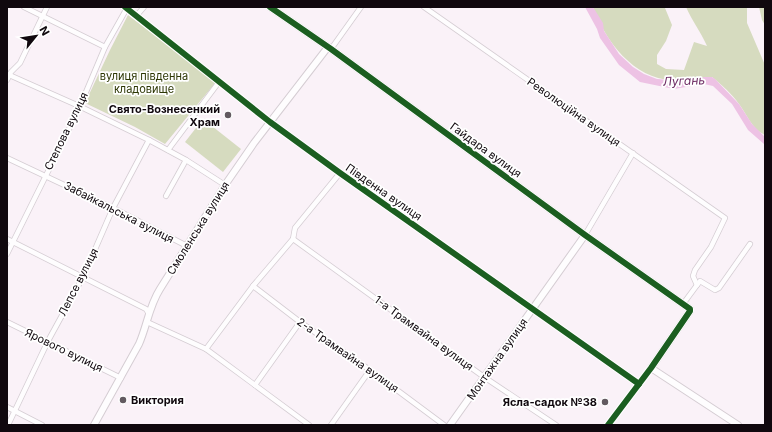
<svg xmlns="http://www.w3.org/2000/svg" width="772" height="432" font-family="Inter,sans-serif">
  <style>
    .green { fill: #d6dbbf }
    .water { fill: #edc2e4 }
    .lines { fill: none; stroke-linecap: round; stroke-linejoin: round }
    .street-casing { stroke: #d5cdd3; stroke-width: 6 }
    .secondary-casing { stroke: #d5cdd3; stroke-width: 8 }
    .street { stroke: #fefdfe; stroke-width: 4.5 }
    .secondary { stroke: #fefdfe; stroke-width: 6 }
    .cycleway-casing { stroke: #fff; stroke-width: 8 }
    .cycleway { stroke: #1b5e20; stroke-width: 6 }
    .poi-dot { fill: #625a60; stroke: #fff; stroke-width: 1.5 }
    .labels { text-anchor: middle; stroke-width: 3.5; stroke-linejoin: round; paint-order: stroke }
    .park-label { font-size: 11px; fill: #2d3704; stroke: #fff }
    .poi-label { font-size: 11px; font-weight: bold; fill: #10080e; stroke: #fff; text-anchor: end }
    .street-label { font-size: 11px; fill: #10080e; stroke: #fff }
    .water-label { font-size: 12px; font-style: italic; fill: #6e2c64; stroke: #fff }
  </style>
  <rect width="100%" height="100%" fill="#faf2f8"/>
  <g class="green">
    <path d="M593,7H663L665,8L672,25L666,41L657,55V64L666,69L684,70L694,42L707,46C701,32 692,21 686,7H747V23L765,65V135C752,130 747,114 739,104C732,94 722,85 712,77C705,77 701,79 694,80C688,81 679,81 672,80C634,79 605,41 593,7Z"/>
    <path d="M759,7H765V25L762,20Z"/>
    <path d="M128,15L216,82L165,144L135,127L85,103L110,50Z"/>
    <path d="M203,119L241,149L223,172L185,142Z"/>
  </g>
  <path class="water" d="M585,7H593L603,23L604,31L619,54L633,67L644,74L657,79L672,80H694L704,77H712L715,79L739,104L752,124L765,137V145L748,130L732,104L713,86L704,84L674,89L640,82L619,65L600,38L597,29Z"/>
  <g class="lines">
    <defs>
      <g id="street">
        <path d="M24,7L105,47"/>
        <path d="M125,7L270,122L340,173L639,384"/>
        <path d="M424,7L725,218L711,247L695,270L693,276L697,285"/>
        <path d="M137,15L144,7"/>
        <path d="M331,49L361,7"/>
        <path d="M7,74L79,106L149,140L186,160L225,185"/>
        <path d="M7,80L11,72L20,63L47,7"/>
        <path d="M168,150L219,82"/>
        <path d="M7,158L113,208L187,246"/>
        <path d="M166,196L186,160"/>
        <path d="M585,235L633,153"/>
        <path d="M7,239L146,309L149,314"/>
        <path d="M293,239L484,377L556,425"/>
        <path d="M7,254L78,111L105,47L127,8"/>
        <path d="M253,286L300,322L370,370L444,425"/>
        <path d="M683,304L700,281L715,290L719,288L750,244"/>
        <path d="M7,322L121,378"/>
        <path d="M147,322L206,349L309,425"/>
        <path d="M206,349L253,286L293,239L295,228L340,173"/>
        <path d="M255,385L300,322"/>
        <path d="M7,407L42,425"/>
        <path d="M8,425L48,341L83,277L113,208L149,140"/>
        <path d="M331,425L370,370"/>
        <path d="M608,425L651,368"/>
      </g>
      <g id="secondary">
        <path d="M270,7L331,49L585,235L690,309V311L651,368L738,425"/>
        <path d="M94,425L139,344C147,326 149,306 160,289L225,185L254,143L328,47"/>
        <path d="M450,425L585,235"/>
      </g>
    </defs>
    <use href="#street" class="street-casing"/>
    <use href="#secondary" class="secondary-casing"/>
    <use href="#street" class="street"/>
    <use href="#secondary" class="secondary"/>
    <defs>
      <g id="cycleway">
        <path d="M125,7L270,122L340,173L639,384"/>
        <path d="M270,7L331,49L585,235L690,309V311L651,368L608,425"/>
      </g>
    </defs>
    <use href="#cycleway" class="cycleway-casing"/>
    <use href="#cycleway" class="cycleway"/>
  </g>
  <g class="poi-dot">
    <circle cx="228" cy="115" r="4"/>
    <circle cx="123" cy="400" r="4"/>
    <circle cx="605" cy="402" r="4"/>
  </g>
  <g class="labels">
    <g class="park-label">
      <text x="144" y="80">вулиця південна<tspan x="144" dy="13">кладовище</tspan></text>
    </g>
    <g class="poi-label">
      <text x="220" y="113">Свято-Вознесенкий<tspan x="220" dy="13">Храм</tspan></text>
      <text x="131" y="404" text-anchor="start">Виктория</text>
      <text x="597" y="406">Ясла-садок №38</text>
    </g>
    <g class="street-label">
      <text transform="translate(574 112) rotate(35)" y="4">Революційна вулиця</text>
      <text transform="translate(66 131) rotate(-64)" y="4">Степова вулиця</text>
      <text transform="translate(486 150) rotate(36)" y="4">Гайдара вулиця</text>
      <text transform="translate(384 192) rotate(35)" y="4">Південна вулиця</text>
      <text transform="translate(119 212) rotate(27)" y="4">Забайкальська вулиця</text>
      <text transform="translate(198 228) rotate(-58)" y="4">Смоленська вулиця</text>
      <text transform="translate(78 282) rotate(-63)" y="4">Лепсе вулиця</text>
      <text transform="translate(424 333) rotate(36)" y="4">1-а Трамвайна вулиця</text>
      <text transform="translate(64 350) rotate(26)" y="4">Ярового вулиця</text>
      <text transform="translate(348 355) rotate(35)" y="4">2-а Трамвайна вулиця</text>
      <text transform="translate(497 359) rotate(-55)" y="4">Монтажна вулиця</text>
    </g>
    <g class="water-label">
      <text transform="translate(684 81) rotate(-2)" y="4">Лугань</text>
    </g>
  </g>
  <rect width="772" height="432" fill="none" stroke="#10080e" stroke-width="16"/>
  <g transform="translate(36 36) rotate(60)" stroke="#ffffff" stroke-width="3" paint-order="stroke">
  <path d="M0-3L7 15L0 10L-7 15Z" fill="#10080e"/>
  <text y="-6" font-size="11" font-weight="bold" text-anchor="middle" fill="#10080e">N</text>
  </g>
</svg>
